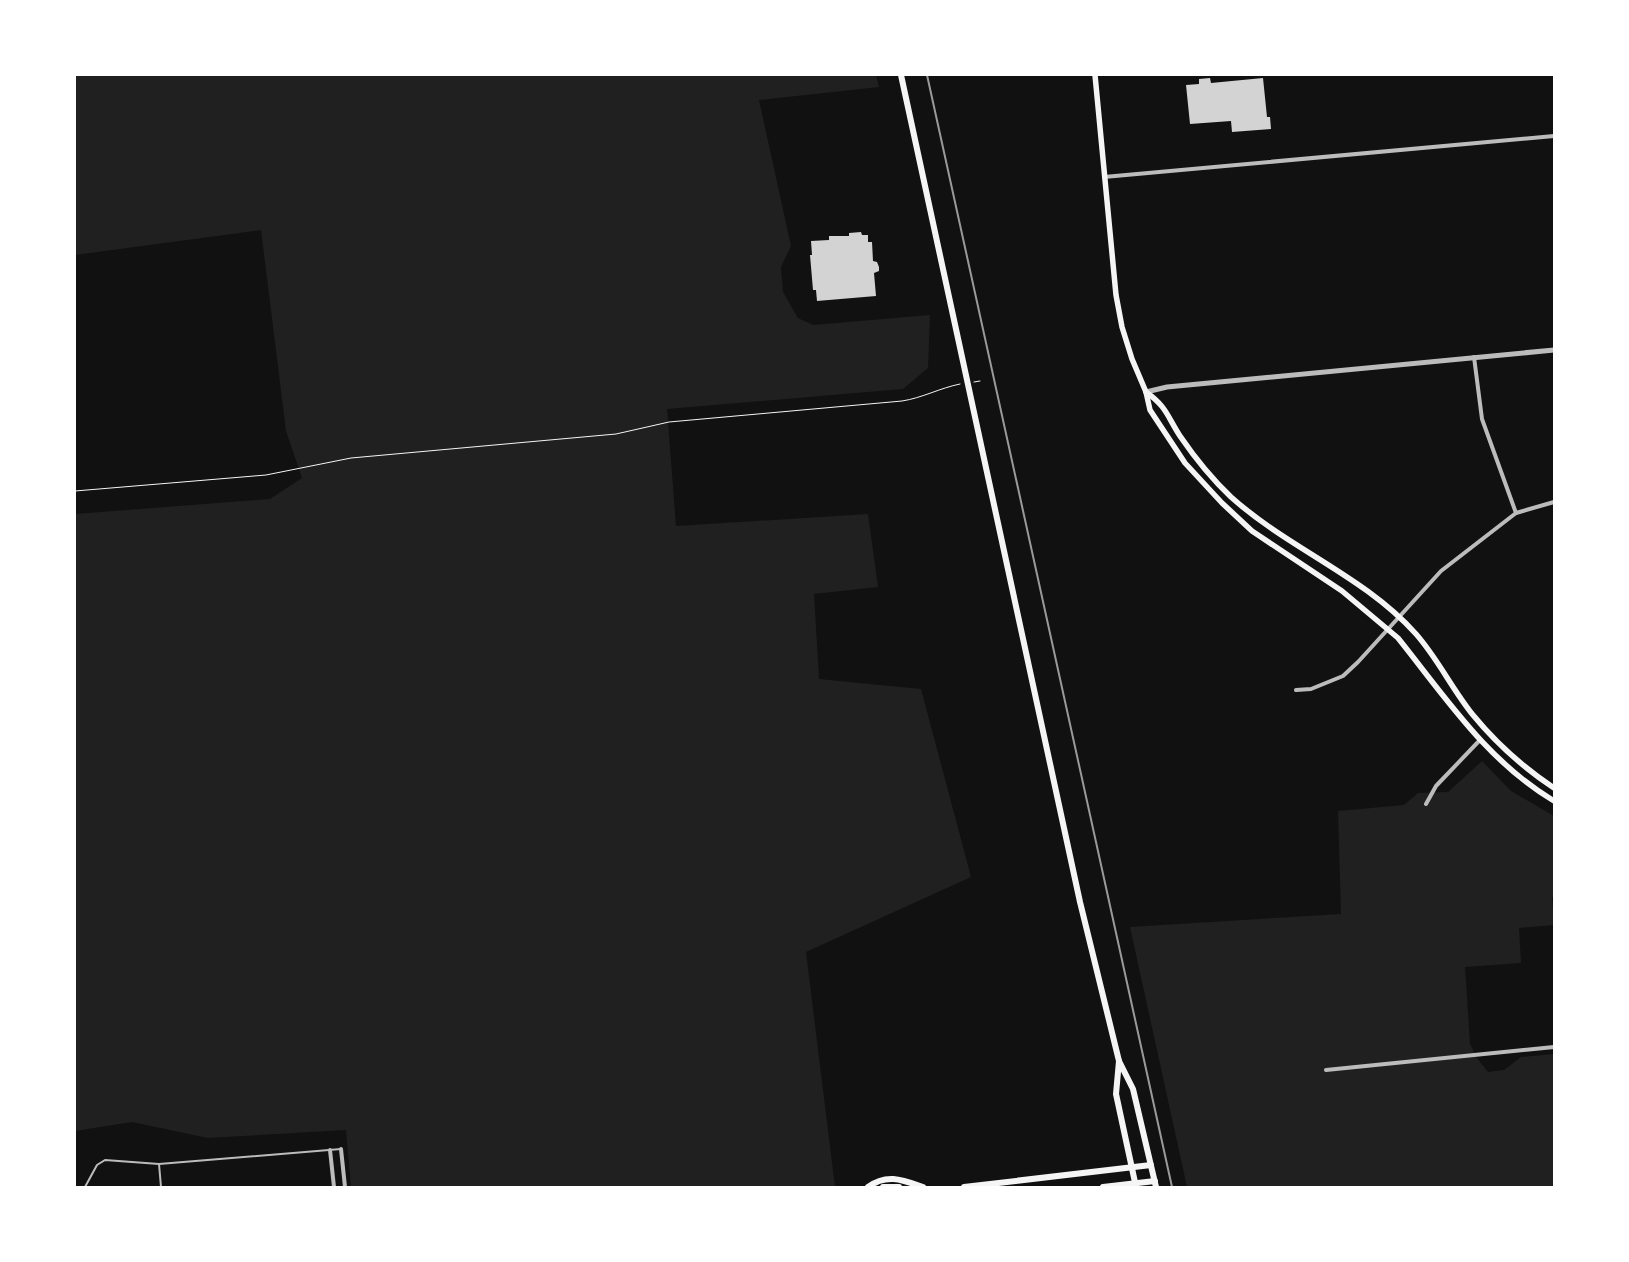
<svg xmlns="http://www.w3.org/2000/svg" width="1629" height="1262" font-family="'Space Grotesk',sans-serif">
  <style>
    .green { fill: #202020 }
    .building { fill: #d3d3d3 }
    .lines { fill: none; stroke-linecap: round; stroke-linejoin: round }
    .path { stroke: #f5f5f5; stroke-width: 1 }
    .service { stroke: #bcbcbc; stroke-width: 2 }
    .minor { stroke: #bcbcbc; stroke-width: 4 }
    .tertiary { stroke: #bcbcbc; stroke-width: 5 }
    .secondary { stroke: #f5f5f5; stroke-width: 5.5 }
    .primary { stroke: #f5f5f5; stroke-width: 6 }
    .rail { stroke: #9a9a9a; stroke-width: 2 }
  </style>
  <rect width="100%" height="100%" fill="#111"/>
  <g class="green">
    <path d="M75,75H876L879,87L759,100L791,246L781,267L783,292L798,318L813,325L930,315L928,368L903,389L667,409L676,526L868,514L878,587L814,594L819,679L921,689L971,877L806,952L835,1187H351L346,1130L208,1138L132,1122L75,1131V514L270,499L302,478L286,431L261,230L75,255Z"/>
    <path d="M1482,761L1511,791L1554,816V897H1552L1554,925L1519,928L1521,963L1465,967L1470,1044L1477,1058L1488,1072L1504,1070L1521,1057L1554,1054V1187H1187L1130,927L1341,914L1338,811L1404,805L1418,793L1448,792Z"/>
  </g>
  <g class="building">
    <path d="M1210,78L1211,83L1263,78L1267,117H1270L1271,129L1232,132L1231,121L1190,124L1186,85L1199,84V79Z"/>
    <path d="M861,232L862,235H868V242H872L873,261L877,262L879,267V271L874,273L876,296L817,301L816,290H813L810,255H812L811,241L829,240V236H849V233Z"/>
  </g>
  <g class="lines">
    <g class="path">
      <path d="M974,382L980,381"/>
      <path d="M75,491L266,475L351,458L616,434L669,422L902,401C922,398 940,388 960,384"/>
    </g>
    <g class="service">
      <path d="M159,1164L161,1187"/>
      <path d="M85,1187L97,1165L105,1160L159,1164L341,1149"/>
    </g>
    <g class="minor">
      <path d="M1104,177L1554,136"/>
      <path d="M1474,357L1482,419L1516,513"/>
      <path d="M1296,690L1311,689L1343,676L1358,662L1441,571L1516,513L1554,502"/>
      <path d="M1426,804L1436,786L1479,741"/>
      <path d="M1326,1070L1554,1047"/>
      <path d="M341,1149L345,1187"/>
      <path d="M330,1150L334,1187"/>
    </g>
    <path class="tertiary" d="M1146,392L1167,387L1554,350"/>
    <g class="secondary">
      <path d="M1095,75L1116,295L1122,327L1132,359L1146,392L1150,410L1185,463L1222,503L1252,531L1342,591L1398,638C1446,698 1487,761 1554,801"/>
      <path d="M1146,392C1167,407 1167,416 1180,436C1195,458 1212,479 1231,497C1289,549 1364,576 1416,634C1438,659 1452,689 1473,715C1496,743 1524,768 1554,788"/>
    </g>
    <g class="primary">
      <path d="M901,75L1080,902L1119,1061L1133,1089L1156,1187"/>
      <path d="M1119,1061L1116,1094L1136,1187"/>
      <path d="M868,1187C887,1173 903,1180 923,1187"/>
      <path d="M883,1187H899"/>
      <path d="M964,1187L1151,1165"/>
      <path d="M1103,1187L1155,1181"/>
    </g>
    <path class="rail" d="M927,75L1172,1187"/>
  </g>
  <rect width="1629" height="1262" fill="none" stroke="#ffffff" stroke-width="152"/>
</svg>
